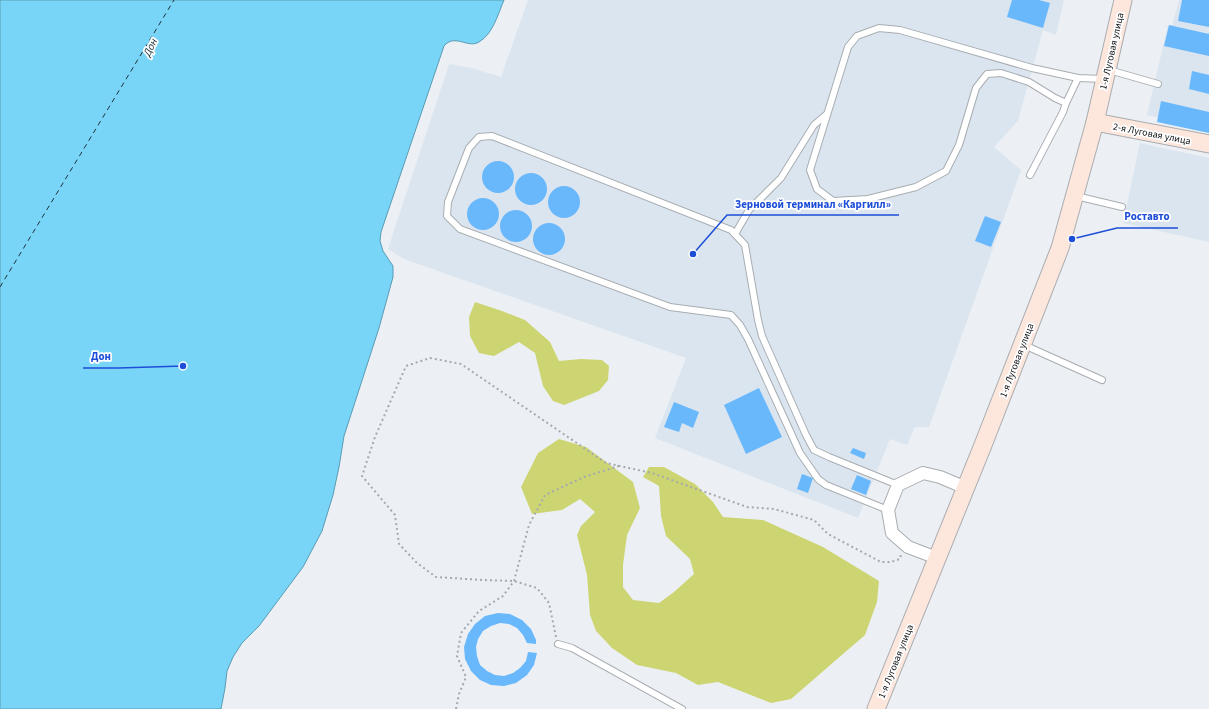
<svg xmlns="http://www.w3.org/2000/svg" width="1209" height="709" font-family="'Source Sans 3',sans-serif">
  <style>
    .built { fill: #dbe5ef }
    .green { fill: #cdd573 }
    .water { fill: #79d5f8; stroke: #5a9bb4 }
    .lines { fill: none; stroke-linecap: round; stroke-linejoin: round }
    .ferry { stroke: #1f343d; stroke-width: 1; stroke-dasharray: 5 4; stroke-linecap: butt }
    .building { fill: #69b8fc }
    .lane-casing { stroke: #a9adb1; stroke-width: 8 }
    .street-casing { stroke: #a9adb1; stroke-width: 14 }
    .secondary-casing { stroke: #a9adb1; stroke-width: 19 }
    .path { stroke: #a6a9ac; stroke-width: 2; stroke-dasharray: 2 3; stroke-linecap: butt }
    .lane { stroke: #fff; stroke-width: 6 }
    .street { stroke: #fff; stroke-width: 12 }
    .secondary { stroke: #fde6dc; stroke-width: 17 }
    .labels { text-anchor: middle; stroke-width: 3.5; stroke-linejoin: round; paint-order: stroke }
    .street-label { font-size: 10px; fill: #121315; stroke: #fff }
    .water-label { font-size: 11px; font-style: italic; fill: #1f343d; stroke: #fff }
    .leader { fill: none; stroke: #1d4ed8; stroke-width: 1.5 }
    .callout-dot { fill: #1d4ed8; stroke: #fff; stroke-width: 1.5 }
    .callout-label { font-size: 11px; text-anchor: middle; font-weight: bold; fill: #1d4ed8; stroke: #fff; stroke-width: 3.5; stroke-linejoin: round; paint-order: stroke }
  </style>
  <rect width="100%" height="100%" fill="#ecf0f4"/>
  <g class="built">
    <path d="M528,0H1064L1056,35L1043,30L1018,121L994,147L1021,170L929,427H915L907,445L890,439L858,518L655,438L686,358L404,259L388,249L449,64L471,68L501,77Z"/>
    <path d="M1179,0H1209V129L1147,115L1168,25L1172,26Z"/>
    <path d="M1140,143L1209,158V242L1123,223Z"/>
  </g>
  <g class="green">
    <path d="M475,302L502,311L525,320L550,342L559,361L581,359L602,360L609,366L608,380L599,391L564,405L553,401L543,386L535,353L519,342L494,356L479,353L470,336L469,317Z"/>
    <path d="M559,439L586,447L633,482L640,508L627,535L623,565V587L633,600L659,603L674,592L694,574L690,559L666,536L661,516L659,486L643,477L649,467H664L695,484L713,502L723,517L763,520L823,547L879,581L877,602L865,635L791,699L771,703L718,682L698,685L676,673L637,665L612,648L596,631L590,615L587,575L577,535L581,526L595,512L580,499L562,510L532,514L521,487L538,453Z"/>
  </g>
  <path class="water" d="M0,0H504C498,14 493,34 479,42C468,49 455,33 444,46L381,232L380,241L383,251L393,266V277L379,328L344,436L339,467L333,495L322,531L303,567L259,626L242,643L233,657L227,671L225,688L221,709H0Z"/>
  <g class="lines">
    <path class="ferry" d="M0,287L174,0"/>
  </g>
  <g class="building">
    <path d="M1012,0H1039L1050,3L1043,28L1007,17Z"/>
    <path d="M1182,0H1209V27L1178,21Z"/>
    <path d="M1169,25L1209,34V56L1164,46Z"/>
    <path d="M1192,71L1209,75V94L1189,89Z"/>
    <path d="M1161,101L1209,112V133L1157,122Z"/>
    <circle cx="498" cy="177" r="16"/>
    <circle cx="531" cy="189" r="16"/>
    <circle cx="564" cy="202" r="16"/>
    <circle cx="483" cy="214" r="16"/>
    <circle cx="516" cy="226" r="16"/>
    <path d="M985,216L1001,222L991,247L975,241Z"/>
    <circle cx="549" cy="239" r="16"/>
    <path d="M759,388L782,437L746,454L724,405Z"/>
    <path d="M674,402L699,412L693,428L682,423L679,432L664,427Z"/>
    <path d="M853,448L866,453L864,459L850,453Z"/>
    <path d="M802,474L813,478L808,493L797,489Z"/>
    <path d="M857,475L871,481L866,495L851,489Z"/>
    <path d="M498,613L510,614L522,620L531,629L536,640V644L527,643L523,635L517,628L509,624L500,623L491,626L483,631L478,639L476,647L477,656L480,665L487,671L495,675L504,676L513,673L520,668L526,661L528,652L537,653L534,665L527,675L516,683L504,686L491,685L480,680L471,671L465,659L464,647L468,634L475,624L485,616Z"/>
  </g>
  <g class="lines">
    <defs>
      <g id="lane">
        <path d="M1109,70L1158,84"/>
        <path d="M1066,103L1055,98L1029,82L1001,73L987,74L976,88L959,145L946,171L916,187L868,199L833,201L817,189L810,170L848,47L857,36L879,28L900,30L1032,68L1078,78L1104,79"/>
        <path d="M1030,175L1063,112L1066,103L1078,78"/>
        <path d="M1076,196L1122,207"/>
        <path d="M735,234L749,210L781,178L814,125L827,114"/>
        <path d="M1024,345L1102,380"/>
        <path d="M888,510L826,485L818,479L800,453L748,339L740,325L731,315L670,307L460,229L447,216L448,202L469,148L479,137L492,136L731,230L745,245L758,320L762,336L806,435L814,450L829,457L898,485"/>
        <path d="M558,644L572,648L682,709"/>
      </g>
      <path id="street" d="M937,558L908,547L892,533L888,510L898,485L923,473L940,477L966,488"/>
      <g id="secondary">
        <path d="M1095,122L1209,144"/>
        <path d="M876,709L983,445L1060,248L1095,122L1123,0"/>
      </g>
    </defs>
    <use href="#lane" class="lane-casing"/>
    <use href="#street" class="street-casing"/>
    <use href="#secondary" class="secondary-casing"/>
    <g class="path">
      <path d="M556,637L549,603L537,588L514,581L482,580L436,577L417,563L399,544L395,515L362,476L375,437L406,366L430,358L461,364L606,463L652,473L747,507L774,509L814,520L828,534L881,562H891L900,559L901,554"/>
      <path d="M456,709L459,694L466,677L457,656L461,633L479,611L503,596L514,581L529,525L545,495L584,477L619,466"/>
    </g>
    <use href="#lane" class="lane"/>
    <use href="#street" class="street"/>
    <use href="#secondary" class="secondary"/>
  </g>
  <g class="labels">
    <g class="street-label">
      <text transform="translate(1111 51) rotate(-77)" y="4">1-я Луговая улица</text>
      <text transform="translate(1152 133) rotate(11)" y="4">2-я Луговая улица</text>
      <text transform="translate(1016 360) rotate(-69)" y="4">1-я Луговая улица</text>
      <text transform="translate(895 661) rotate(-68)" y="4">1-я Луговая улица</text>
    </g>
    <g class="water-label">
      <text transform="translate(150 47) rotate(-64)" y="4">Дон</text>
    </g>
  </g>
  <path class="leader" d="M693 254L727 215H899M1072 239L1117 228H1178M183 366L119 368H83"/>
  <g class="callout-dot">
    <circle cx="693" cy="254" r="4"/>
    <circle cx="1072" cy="239" r="4"/>
    <circle cx="183" cy="366" r="4"/>
  </g>
  <g class="callout-label">
    <text x="813" y="208">Зерновой терминал «Каргилл»</text>
    <text x="1147" y="220">Роставто</text>
    <text x="101" y="360">Дон</text>
  </g>
</svg>
